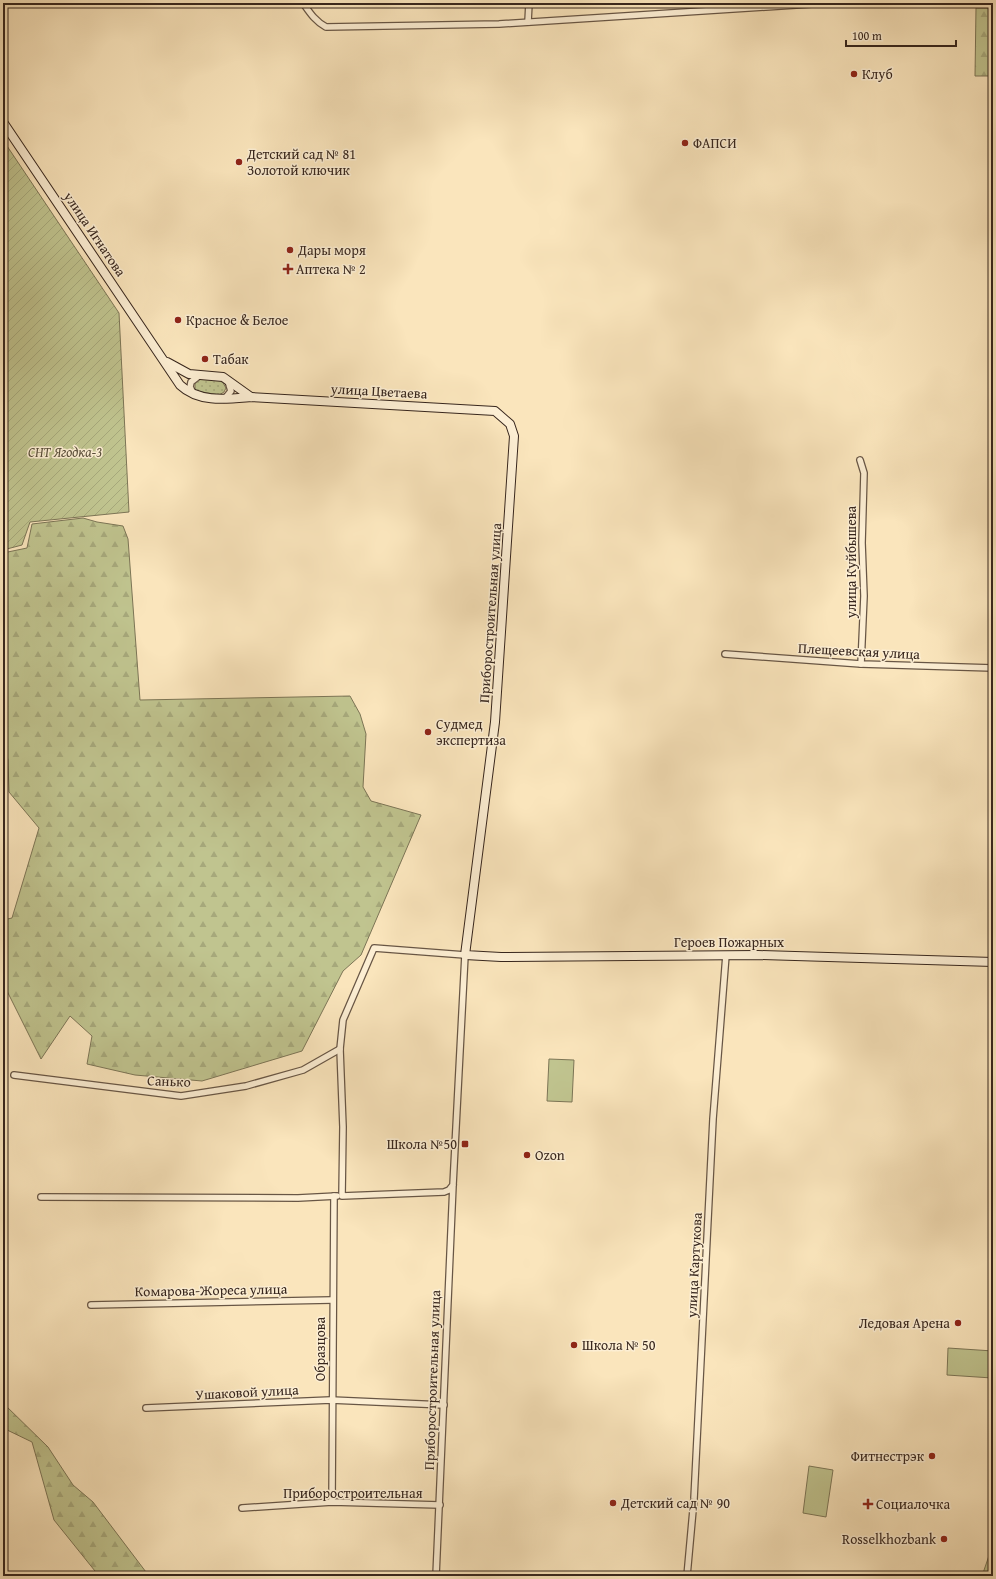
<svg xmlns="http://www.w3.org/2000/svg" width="996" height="1579" font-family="'Gentium Book Plus',serif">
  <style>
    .grass { fill: url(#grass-dots); stroke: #7c7556 }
    .forest { fill: url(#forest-firs); stroke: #7c7556 }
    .garden { fill: url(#garden-furrows); stroke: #7c7556 }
    .pitch { fill: #c0c48f; stroke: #7c7556 }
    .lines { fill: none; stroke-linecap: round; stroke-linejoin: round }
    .street-casing { stroke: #685645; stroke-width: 8 }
    .secondary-casing { stroke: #37261d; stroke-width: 10 }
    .street { stroke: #fceed3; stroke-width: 5.5 }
    .secondary { stroke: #fceed3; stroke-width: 8 }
    .poi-dot { fill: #8f2418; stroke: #fceed3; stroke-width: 1.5 }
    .labels { text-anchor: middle; stroke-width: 3; stroke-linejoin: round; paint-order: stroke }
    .poi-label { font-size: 14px; fill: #37261d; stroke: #fceed3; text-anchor: start }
    .street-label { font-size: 14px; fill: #37261d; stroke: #fceed3 }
    .park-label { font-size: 14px; font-style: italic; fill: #594e3a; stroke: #fceed3 }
  </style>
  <defs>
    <pattern id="grass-dots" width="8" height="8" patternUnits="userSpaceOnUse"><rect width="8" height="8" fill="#c0c48f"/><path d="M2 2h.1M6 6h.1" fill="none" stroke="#a6a87b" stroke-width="1.8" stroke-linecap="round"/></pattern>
    <pattern id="forest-firs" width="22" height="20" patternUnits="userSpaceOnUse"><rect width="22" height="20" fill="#c0c48f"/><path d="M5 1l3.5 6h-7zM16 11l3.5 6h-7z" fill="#a6a87b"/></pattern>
    <pattern id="garden-furrows" width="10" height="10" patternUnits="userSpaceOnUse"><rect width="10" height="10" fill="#c0c48f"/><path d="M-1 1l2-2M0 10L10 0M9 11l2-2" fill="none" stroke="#a6a87b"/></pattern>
  </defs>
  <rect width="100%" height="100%" fill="#fae5bc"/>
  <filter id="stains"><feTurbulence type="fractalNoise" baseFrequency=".005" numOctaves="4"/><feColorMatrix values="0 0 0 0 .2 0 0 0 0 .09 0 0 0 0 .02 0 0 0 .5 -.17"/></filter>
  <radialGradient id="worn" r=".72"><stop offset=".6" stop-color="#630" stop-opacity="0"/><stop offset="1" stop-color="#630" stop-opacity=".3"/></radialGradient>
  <path class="grass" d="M200,378L222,381L226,388L224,392L219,395L197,391L195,390V382Z"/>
  <g class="forest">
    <path d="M976,8H993V76H975Z"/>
    <path d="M83,518L97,522L123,526L128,539L140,700L350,696L360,714L366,734L363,787L371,801L421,815L361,955L343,971L302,1051L202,1081L135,1075L87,1064L92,1036L70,1016L41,1059L3,983V920L12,918L39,828L9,792L8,760L3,741V553L27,548L32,524Z"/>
    <path d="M3,1400L4,1404L48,1447L73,1485L93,1502L149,1576H99L54,1520L32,1442L3,1428Z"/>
    <path d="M993,1544V1576H982Z"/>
  </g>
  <path class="garden" d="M3,140L119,313L129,512L30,522L22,545L3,550Z"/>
  <g class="pitch">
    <path d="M549,1059L574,1060L572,1102L547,1101Z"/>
    <path d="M948,1348L993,1351L992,1378L947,1375Z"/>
    <path d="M809,1466L833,1470L826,1517L803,1513Z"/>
  </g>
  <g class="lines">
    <defs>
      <g id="street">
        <path d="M303,3C310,13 315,21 326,27L499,24L827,3"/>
        <path d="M528,22L529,3"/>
        <path d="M193,393L190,387L191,382L200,375"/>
        <path d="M224,399L227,396L231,391L228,381"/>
        <path d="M860,460L864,473L862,543L864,596L861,664"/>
        <path d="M725,654L861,664L993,668"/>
        <path d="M14,1075L181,1096L246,1086L303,1070L340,1049"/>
        <path d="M41,1197L298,1198L337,1196"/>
        <path d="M91,1305L332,1300"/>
        <path d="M146,1408L331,1400L444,1405"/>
        <path d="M332,1502L334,1196"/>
        <path d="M242,1508L332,1502L440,1505"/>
        <path d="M436,1576L453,1185L465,955L374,948L343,1020L340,1049L343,1127L342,1196L444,1192L449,1190L453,1185"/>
        <path d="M687,1576L694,1499L713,1119L726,955"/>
      </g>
      <g id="secondary">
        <path d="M3,122L180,385C199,403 227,399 251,397L495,411L510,424L514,436L495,722L465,955L501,957L758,955L993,962"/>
        <path d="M167,362L189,374L223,377L251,397"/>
      </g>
    </defs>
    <use href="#street" class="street-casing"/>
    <use href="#secondary" class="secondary-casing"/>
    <use href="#street" class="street"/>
    <use href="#secondary" class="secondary"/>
  </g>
  <g class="poi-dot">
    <circle cx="854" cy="74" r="4"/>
    <circle cx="685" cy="143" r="4"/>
    <circle cx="239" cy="162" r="4"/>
    <circle cx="290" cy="250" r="4"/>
    <path d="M286 263h4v4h4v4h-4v4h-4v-4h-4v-4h4z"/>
    <circle cx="178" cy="320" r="4"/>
    <circle cx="205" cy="359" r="4"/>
    <circle cx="428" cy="732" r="4"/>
    <rect x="461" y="1140" width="8" height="8" rx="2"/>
    <circle cx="527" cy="1155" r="4"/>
    <circle cx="958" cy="1323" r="4"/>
    <circle cx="574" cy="1345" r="4"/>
    <circle cx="932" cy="1456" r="4"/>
    <circle cx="613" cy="1503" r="4"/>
    <path d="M866 1498h4v4h4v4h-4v4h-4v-4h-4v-4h4z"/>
    <circle cx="944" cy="1539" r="4"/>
  </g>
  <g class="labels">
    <g class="poi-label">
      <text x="862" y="79">Клуб</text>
      <text x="693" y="148">ФАПСИ</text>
      <text x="247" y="159">Детский сад № 81<tspan x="247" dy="16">Золотой ключик</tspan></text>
      <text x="298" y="255">Дары моря</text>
      <text x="296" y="274">Аптека № 2</text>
      <text x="186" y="325">Красное &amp; Белое</text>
      <text x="213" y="364">Табак</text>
      <text x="436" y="729">Судмед<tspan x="436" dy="16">экспертиза</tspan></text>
      <text x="457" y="1149" text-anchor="end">Школа №50</text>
      <text x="535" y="1160">Ozon</text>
      <text x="950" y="1328" text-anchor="end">Ледовая Арена</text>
      <text x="582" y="1350">Школа № 50</text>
      <text x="924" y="1461" text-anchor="end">Фитнестрэк</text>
      <text x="621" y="1508">Детский сад № 90</text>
      <text x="876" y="1509">Социалочка</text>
      <text x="936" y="1544" text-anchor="end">Rosselkhozbank</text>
    </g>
    <g class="street-label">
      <text transform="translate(95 234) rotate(56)" y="5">улица Игнатова</text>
      <text transform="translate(379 391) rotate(3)" y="5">улица Цветаева</text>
      <text transform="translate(851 562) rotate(-90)" y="5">улица Куйбышева</text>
      <text transform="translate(490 613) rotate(-86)" y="5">Приборостроительная улица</text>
      <text transform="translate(859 651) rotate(3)" y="5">Плещеевская улица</text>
      <text x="729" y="947">Героев Пожарных</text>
      <text transform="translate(169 1081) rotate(2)" y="5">Санько</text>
      <text transform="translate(694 1265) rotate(-87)" y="5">улица Картукова</text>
      <text transform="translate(211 1290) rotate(-1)" y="5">Комарова-Жореса улица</text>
      <text transform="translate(320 1349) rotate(-90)" y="5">Образцова</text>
      <text transform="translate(432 1380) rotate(-88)" y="5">Приборостроительная улица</text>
      <text transform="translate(247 1392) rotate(-3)" y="5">Ушаковой улица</text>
      <text x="353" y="1498">Приборостроительная</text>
    </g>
    <g class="park-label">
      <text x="65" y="457">СНТ Ягодка-3</text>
    </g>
  </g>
  <rect width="996" height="1579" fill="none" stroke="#fae5bc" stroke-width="16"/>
  <rect x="4" y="4" width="988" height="1571" fill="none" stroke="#37261d" stroke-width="2"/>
  <rect x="8" y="8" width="980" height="1563" fill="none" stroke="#37261d"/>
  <path d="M846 40v6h110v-6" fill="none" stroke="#37261d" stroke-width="2"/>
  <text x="852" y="40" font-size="12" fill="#37261d" stroke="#fceed3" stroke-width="3" paint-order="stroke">100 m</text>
  <rect width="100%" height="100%" filter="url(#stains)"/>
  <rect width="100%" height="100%" fill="url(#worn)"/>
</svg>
